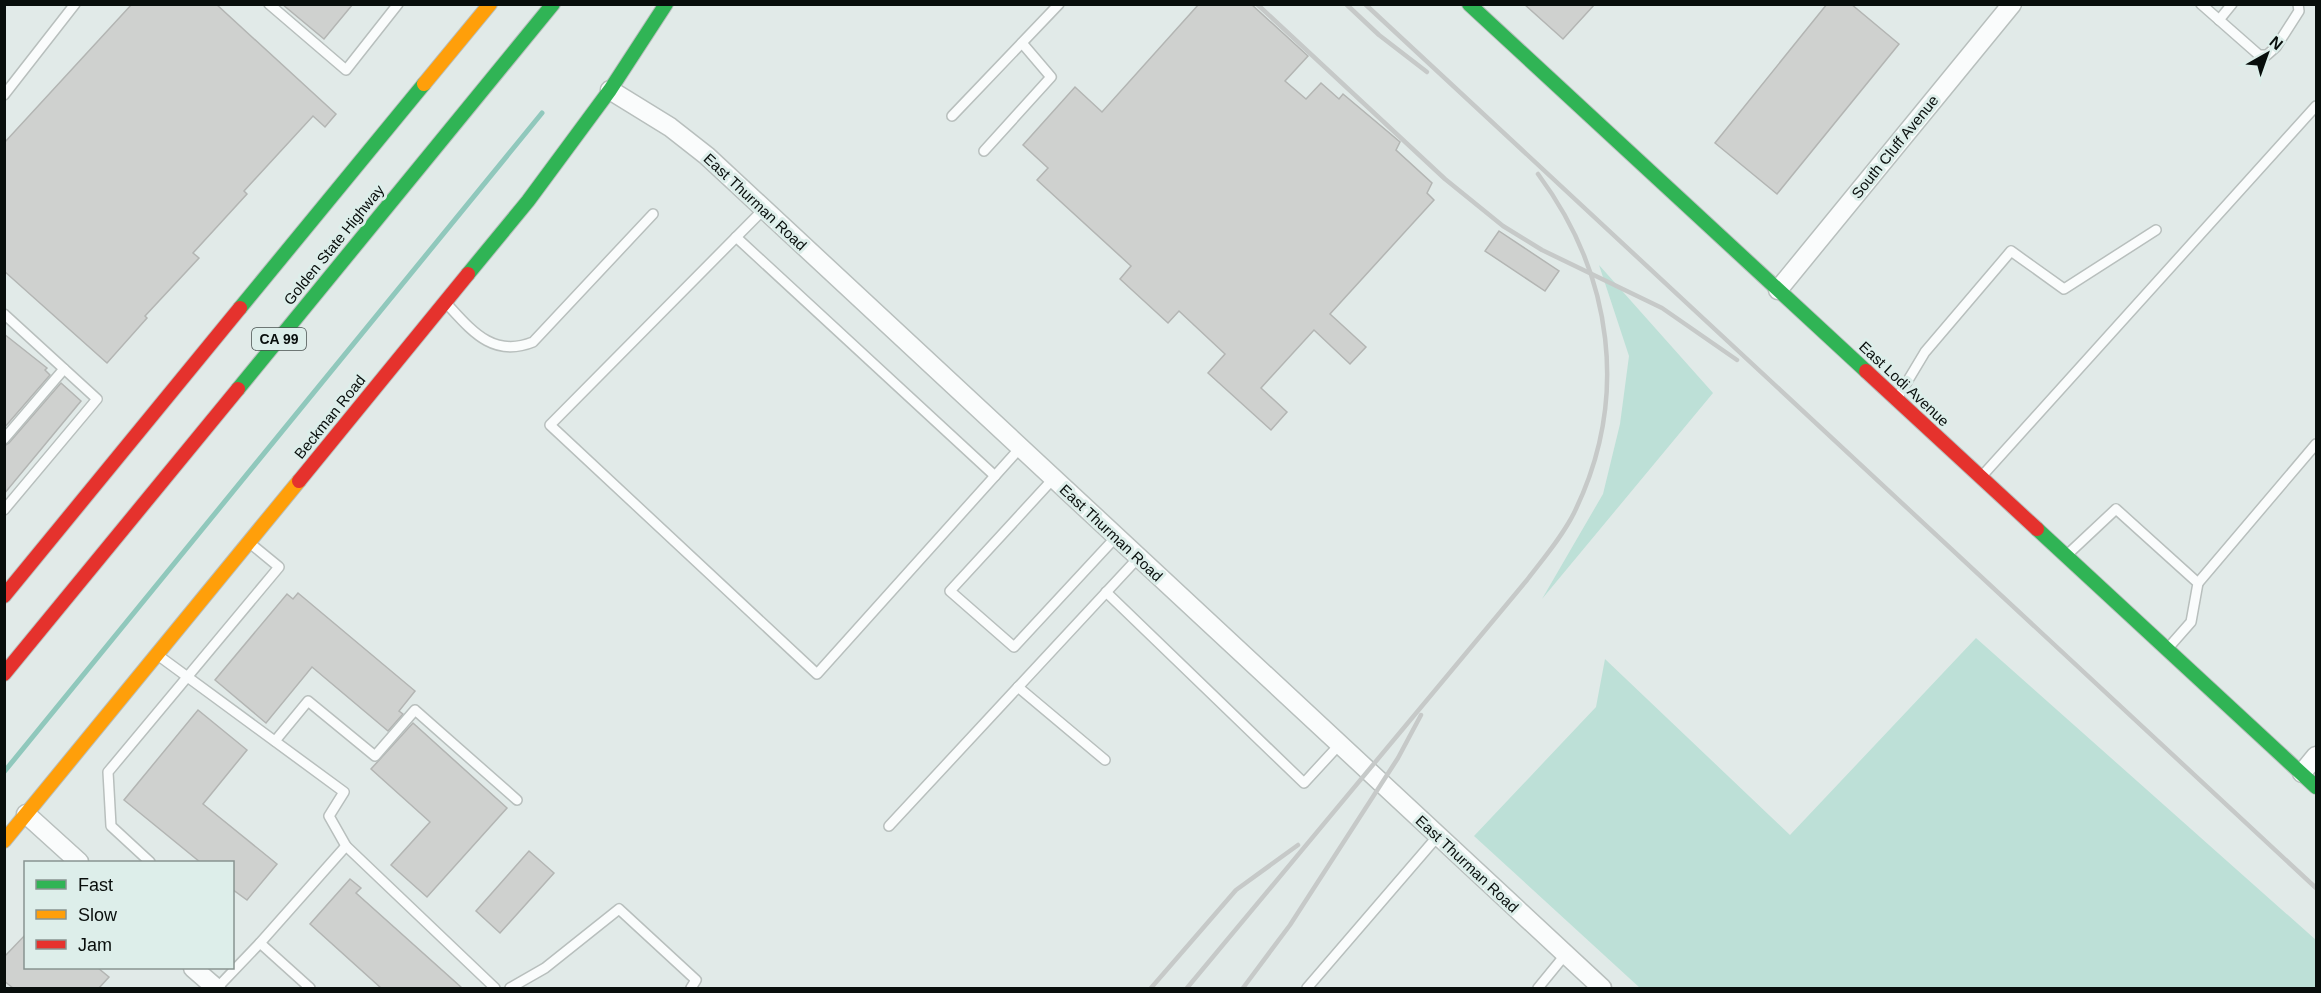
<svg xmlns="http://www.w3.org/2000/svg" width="2321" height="993" font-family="Helvetica,sans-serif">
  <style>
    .green { fill: #bde0d7 }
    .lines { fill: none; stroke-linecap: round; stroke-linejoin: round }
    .stream { stroke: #90c8bc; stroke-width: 5 }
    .building { fill: #cfd1cf; stroke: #b3b5b3; stroke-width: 1.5 }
    .lane-casing { stroke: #b8bfbd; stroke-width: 12 }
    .street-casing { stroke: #b8bfbd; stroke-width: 21 }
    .fast-casing { stroke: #b8bfbd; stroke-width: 16 }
    .slow-casing { stroke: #b8bfbd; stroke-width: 16 }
    .jam-casing { stroke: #b8bfbd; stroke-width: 16 }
    .lane { stroke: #fafcfc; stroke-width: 9 }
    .street { stroke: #fafcfc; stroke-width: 18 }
    .fast { stroke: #30b455; stroke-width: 14 }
    .slow { stroke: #ff9f0a; stroke-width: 14 }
    .jam { stroke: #e5322d; stroke-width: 14 }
    .rail { stroke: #c6c9c8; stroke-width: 4.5 }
    .labels { text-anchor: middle; stroke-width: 6; stroke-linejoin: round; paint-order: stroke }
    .shield { fill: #ddeeea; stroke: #48514f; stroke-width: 1.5 }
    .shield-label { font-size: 14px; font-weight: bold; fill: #080e0c }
    .street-label { font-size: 15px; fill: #080e0c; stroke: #ddeeea }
  </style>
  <rect width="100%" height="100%" fill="#e1eae8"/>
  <g class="green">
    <path d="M1599,265L1713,393L1542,599L1603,494L1620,424L1629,356Z"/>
    <path d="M1976,638L2316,940V988H1640L1474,836L1596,707L1605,659L1790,835Z"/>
  </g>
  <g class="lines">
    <path class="stream" d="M4,772L542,113"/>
  </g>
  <g class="building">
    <path d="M132,4H216L336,114L325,127L313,116L244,191L247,194L193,253L199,258L145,316L147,318L107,363L4,271V143Z"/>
    <path d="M282,4H353L324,39Z"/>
    <path d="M1199,4H1251L1308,56L1285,81L1306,99L1321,83L1339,99L1343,94L1400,142L1396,150L1432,183L1427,193L1434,200L1330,314L1366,347L1350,364L1314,330L1261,388L1287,412L1271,430L1208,373L1225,354L1179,311L1168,323L1120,279L1131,266L1037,180L1048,168L1023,145L1075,87L1102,112Z"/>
    <path d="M1524,4H1595L1563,39Z"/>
    <path d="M1827,4H1851L1899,44L1777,194L1715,143Z"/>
    <path d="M1499,231L1559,271L1545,291L1485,251Z"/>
    <path d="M4,334L47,368L45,370L50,375L4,428Z"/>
    <path d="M61,383L81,401L4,494V446L9,443Z"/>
    <path d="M298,593L415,691L399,711L403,714L388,731L312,667L266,723L215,680L287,594L293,599Z"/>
    <path d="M198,710L247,750L203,804L277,864L247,900L232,889V862H200L124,800Z"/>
    <path d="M413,723L507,808L427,897L391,865L430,822L371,769Z"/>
    <path d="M529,851L554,873L500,933L476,911Z"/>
    <path d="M350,879L361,888L356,893L462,988H381L310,924Z"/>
    <path d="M26,934V968H98L109,977L99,988H13L4,981V957Z"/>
  </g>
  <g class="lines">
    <defs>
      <g id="lane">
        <path d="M269,4L346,70L398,4"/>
        <path d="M2201,4L2259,55H2267L2276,47L2299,11L2298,4"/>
        <path d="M2219,20L2232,4"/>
        <path d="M4,95L75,4"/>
        <path d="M952,116L1059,4"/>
        <path d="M984,151L1051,77L1022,43"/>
        <path d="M764,209L550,425L817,674L1020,448"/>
        <path d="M736,237L995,476"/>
        <path d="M447,304C472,331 493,358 533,342L653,214"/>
        <path d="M4,314L97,399L4,510"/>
        <path d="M1898,397L1925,352L2011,251L2064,289L2156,230"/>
        <path d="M4,439L64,369"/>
        <path d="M1982,476L2316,106"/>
        <path d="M1053,479L950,591L1014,647L1116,537"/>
        <path d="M2068,554L2116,509L2198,583L2191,622L2169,647"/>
        <path d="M2198,583L2316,444"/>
        <path d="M1106,592L1304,783L1339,745"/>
        <path d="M159,656L344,792L329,816L346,846"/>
        <path d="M1018,687L1105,760"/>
        <path d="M275,741L308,701L375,756L415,710L517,800"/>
        <path d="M889,826L1138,558"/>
        <path d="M150,862L111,826L108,772L279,567L251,544"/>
        <path d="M260,943L346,846L495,988"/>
        <path d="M217,988L260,943L310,988"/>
        <path d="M510,988L545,968L619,909L696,980L691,988"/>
        <path d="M1307,988L1437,837"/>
        <path d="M1538,988L1565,955"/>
      </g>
      <g id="street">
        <path d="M610,90L670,127L707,156L1602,988"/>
        <path d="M1778,290L2012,4"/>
        <path d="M2302,773L2316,756"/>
        <path d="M26,814L79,862"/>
        <path d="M193,968L216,988"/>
      </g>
      <g id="fast">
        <path d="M1469,4L1866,371"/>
        <path d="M468,274L528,201L610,90L666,4"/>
        <path d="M240,308L424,84"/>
        <path d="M238,389L553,4"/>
        <path d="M2037,529L2316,787"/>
      </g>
      <g id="slow">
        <path d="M424,84L490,4"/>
        <path d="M4,841L299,481"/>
      </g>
      <g id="jam">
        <path d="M1866,371L2037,529"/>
        <path d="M299,481L468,274"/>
        <path d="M4,596L240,308"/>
        <path d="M4,674L238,389"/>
      </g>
    </defs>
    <use href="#lane" class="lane-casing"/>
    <use href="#street" class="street-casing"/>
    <use href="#fast" class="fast-casing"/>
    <use href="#slow" class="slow-casing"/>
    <use href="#jam" class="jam-casing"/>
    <use href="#lane" class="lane"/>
    <use href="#street" class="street"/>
    <use href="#fast" class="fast"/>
    <use href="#slow" class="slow"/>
    <use href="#jam" class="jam"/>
    <g class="rail">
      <path d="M1257,4L1445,179L1503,226L1542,250L1662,308L1737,360"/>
      <path d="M1346,4L1379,35L1427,72"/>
      <path d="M1365,4L2316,888"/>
      <path d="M1151,988L1236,890L1298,845"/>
      <path d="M1187,988L1527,580C1543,559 1562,537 1574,513C1630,399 1613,275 1538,174"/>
      <path d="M1243,988L1290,925L1398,758L1421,715"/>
    </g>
  </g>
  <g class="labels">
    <rect class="shield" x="252" y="328" width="54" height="22" rx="4.5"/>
    <g class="shield-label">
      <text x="279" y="344">CA 99</text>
    </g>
    <g class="street-label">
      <text transform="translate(1895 147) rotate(-51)" y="5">South Cluff Avenue</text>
      <text transform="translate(755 202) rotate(43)" y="5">East Thurman Road</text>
      <text transform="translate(334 245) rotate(-51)" y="5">Golden State Highway</text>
      <text transform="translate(1904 384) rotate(43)" y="5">East Lodi Avenue</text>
      <text transform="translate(330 417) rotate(-51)" y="5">Beckman Road</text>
      <text transform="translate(1111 533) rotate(43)" y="5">East Thurman Road</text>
      <text transform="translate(1467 864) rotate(43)" y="5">East Thurman Road</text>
    </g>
  </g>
  <rect width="2321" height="993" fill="none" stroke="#080e0c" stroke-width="12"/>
  <rect x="24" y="861" width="210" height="108" fill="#ddeeea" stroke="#889491" stroke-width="1.5"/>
  <rect x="36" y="880" width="30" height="9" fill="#30b455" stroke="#889491" stroke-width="1.5"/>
  <text x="78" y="891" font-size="18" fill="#080e0c">Fast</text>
  <rect x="36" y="910" width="30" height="9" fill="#ff9f0a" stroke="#889491" stroke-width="1.5"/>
  <text x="78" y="921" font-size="18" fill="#080e0c">Slow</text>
  <rect x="36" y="940" width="30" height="9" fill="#e5322d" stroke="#889491" stroke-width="1.5"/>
  <text x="78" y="951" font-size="18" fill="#080e0c">Jam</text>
  <g transform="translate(2267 54) rotate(40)" stroke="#ddeeea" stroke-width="4.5" paint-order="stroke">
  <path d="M0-4.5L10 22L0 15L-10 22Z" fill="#080e0c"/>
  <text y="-9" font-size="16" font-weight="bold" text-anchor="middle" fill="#080e0c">N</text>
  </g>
</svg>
